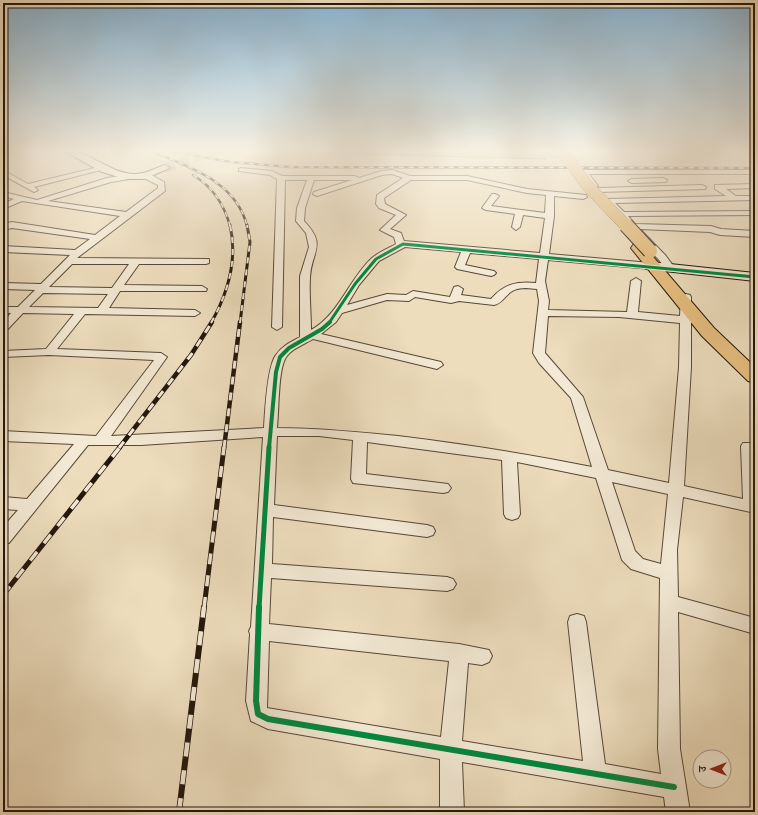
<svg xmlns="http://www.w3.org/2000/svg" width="758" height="815" font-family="Vollkorn,'Noto Serif Devanagari',serif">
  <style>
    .green { fill: #b3c295; stroke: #6c6c50 }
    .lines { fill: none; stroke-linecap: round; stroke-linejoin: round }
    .secondary-tunnel { stroke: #c5b59a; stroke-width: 10; stroke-dasharray: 10 5; stroke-linecap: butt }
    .street-casing { stroke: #564838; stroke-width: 2 }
    .secondary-casing { stroke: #24170c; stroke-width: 2 }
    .primary-casing { stroke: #24170c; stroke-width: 2 }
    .street { fill: #f3e9d4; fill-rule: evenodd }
    .secondary { fill: #f3e9d4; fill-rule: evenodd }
    .primary { fill: #e6be7e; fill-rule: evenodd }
    .rail-far4-casing { stroke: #24170c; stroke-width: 2.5 }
    .rail-far3-casing { stroke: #24170c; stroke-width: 3 }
    .rail-far2-casing { stroke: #24170c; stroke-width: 4.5 }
    .rail-far1-casing { stroke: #24170c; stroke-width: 5 }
    .rail-casing { stroke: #24170c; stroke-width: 6 }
    .rail-far4 { stroke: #f3e9d4; stroke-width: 1.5; stroke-dasharray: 5; stroke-linecap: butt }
    .rail-far3 { stroke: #f3e9d4; stroke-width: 2; stroke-dasharray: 6; stroke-linecap: butt }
    .rail-far2 { stroke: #f3e9d4; stroke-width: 3; stroke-dasharray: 8; stroke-linecap: butt }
    .rail-far1 { stroke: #f3e9d4; stroke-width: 3.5; stroke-dasharray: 11; stroke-linecap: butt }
    .rail { stroke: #f3e9d4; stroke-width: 4.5; stroke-dasharray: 14; stroke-linecap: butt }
    .primary-bridge-far1-casing { stroke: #24170c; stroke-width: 12; stroke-linecap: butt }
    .primary-bridge-casing { stroke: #24170c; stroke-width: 16; stroke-linecap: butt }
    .primary-bridge-far1 { stroke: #e6be7e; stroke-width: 12 }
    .primary-bridge { stroke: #e6be7e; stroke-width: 14 }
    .cycleway-far3-casing { stroke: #f3e9d4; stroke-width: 5 }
    .cycleway-far2-casing { stroke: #f3e9d4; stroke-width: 6 }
    .cycleway-far1-casing { stroke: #f3e9d4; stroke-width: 8 }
    .cycleway-casing { stroke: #f3e9d4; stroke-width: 9 }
    .cycleway-far3 { stroke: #00873e; stroke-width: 3 }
    .cycleway-far2 { stroke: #00873e; stroke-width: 4 }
    .cycleway-far1 { stroke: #00873e; stroke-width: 5 }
    .cycleway { stroke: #00873e; stroke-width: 6 }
  </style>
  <rect width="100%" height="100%" fill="#edddbd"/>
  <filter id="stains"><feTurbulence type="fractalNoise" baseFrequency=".005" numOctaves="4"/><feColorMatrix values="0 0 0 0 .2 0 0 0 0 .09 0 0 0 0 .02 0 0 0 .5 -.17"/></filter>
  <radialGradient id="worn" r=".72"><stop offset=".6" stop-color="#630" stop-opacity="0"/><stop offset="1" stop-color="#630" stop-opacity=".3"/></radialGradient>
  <path class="green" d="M244,151H538L547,159Z"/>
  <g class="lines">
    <path class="secondary-tunnel" d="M165,168L215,151"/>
    <defs>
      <g id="street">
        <path d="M545,151H570V154C563,159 550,157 545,151Z"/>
        <path d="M103,166L105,167V169L34,187L38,190L34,192L3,175V170L28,184Z"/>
        <path d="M241,168L272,171L282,176H355L359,178L381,171L393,170L410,176H467L527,189L586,195L587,197L583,199L554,196V216L549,254L651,263L656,266L651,269L548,260L545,281L549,301L548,310L627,312L631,281L636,278L641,281L638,312L680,316L681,297L686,294L690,295L691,297V367L684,486L743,499L741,446L743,443H753L755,446V513L683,497L677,550L678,597L755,618V634L678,612L680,749L690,812H666L664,797L462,762L464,812H440V759L268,729L251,721L246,701L250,634L249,631L251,627L263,437L141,445H88L9,543L3,544V527L18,510L3,509V497L27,499L74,444L3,441V431L96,436L154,360L49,355L3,357V351L46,349L74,314L23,313L7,330L3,331V322L11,313H3V307H18L35,290L3,289V283L41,284L70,255L3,252V246L75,250L90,239L12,228L3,230V224L12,222L95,235L120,216L22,201L3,209V204L14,199L3,196V192L37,200L107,178L132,174L136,176L135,178L111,182L48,201L126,212L158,188V185L142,177V173H148L164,182L165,191L77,258L209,259V263L206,264H139L124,285L202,286L207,289L206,291H120L109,308L195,310L200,313L195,316L85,314L57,349L161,353L167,357L111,436L264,428C265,412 267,366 276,355C282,346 291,342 300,337V276L309,247L306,233L296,221L297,208L307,180H285L282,327L277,330L272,327L277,179L270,175L239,171V169ZM392,174L403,178L377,195L376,204L379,208L396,215L380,230L394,237L396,244C389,248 379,252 372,258C349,279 339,315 311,330C311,313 309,295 310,278C311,251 328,246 304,221L305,208L314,180H352L314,192L313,194L317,196L382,175ZM411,180H467L527,193L546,195L545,213L491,206L499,196L495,194H492L482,208L486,210L515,214L512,227L516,230L520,227L523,215L545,218L540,253L404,241L401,233L390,229L406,215L385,204L384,198ZM405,247L461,252L455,267L457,269L491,276L494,275L496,273L494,271L465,265L470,253L539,259L536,283C517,281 504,284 491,299L461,295L463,289L458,286L454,287L450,297L413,291L406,295L387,294L347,305L359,285L379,261ZM72,264H129L112,288L49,287ZM526,288L537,289L539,301L533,353L539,363L571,398L592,467C528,454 463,444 398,436C357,432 318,428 277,428C279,410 278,373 285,359C290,349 305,344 313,339L437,369L443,365L441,362L321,334L336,322L342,313L387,300L409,301L415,297L451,303L459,301L494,305C507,302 505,288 526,288ZM43,293L108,294L98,308L29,307ZM548,316L619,317L680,323L679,367L669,483L608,470L583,397L545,353ZM277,436H319L353,440L351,479L353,483L443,493L448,492L451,488L448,484L366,474L367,442L502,460L504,514L506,518L512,520L518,518L520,514L517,462L596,478L622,560L631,569L660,578L658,749L661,774L605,764L586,622L584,616L577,614L570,616L568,622L583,761L462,741L468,663L482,665L489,662L492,656L489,650L459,644L269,624L271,578L447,591L453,589L456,584L453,579L447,577L272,564L273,517L427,537L433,535L435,531L433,527L427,525L274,505ZM612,482L668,494L661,564L643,559L635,551ZM269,641L449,661L441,737L267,708Z"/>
        <path d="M581,170H755V174H589L598,186L594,188H591L580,172Z"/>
        <path d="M663,178L667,180L666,182L632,183L628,181L632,179Z"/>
        <path d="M755,184V188L726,189L736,196H755V200L615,203L624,212L755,211V215L628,216L635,224L711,226L721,229L755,231V237L720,235L710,232L640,229L666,256L674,267L669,270L666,269L659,260L605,201L609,199L726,196L715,189V185Z"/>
        <path d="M702,185L706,187L705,189L599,192L595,190L599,188Z"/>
      </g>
      <g id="secondary">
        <path d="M64,151C89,149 109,174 135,174C146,174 155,168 165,165L170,168L144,179H125L102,172Z"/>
        <path d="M651,262L755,273V281L646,269L644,266Z"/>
      </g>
      <path id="primary" d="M638,244L643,245L714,328L755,367V383L748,381L702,336L631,248L633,245Z"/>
    </defs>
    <use href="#street" class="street-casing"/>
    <use href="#secondary" class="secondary-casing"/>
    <use href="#primary" class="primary-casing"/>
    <use href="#street" class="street"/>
    <use href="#secondary" class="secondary"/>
    <use href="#primary" class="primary"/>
    <defs>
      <g id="rail-far4">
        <path d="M151,151C189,167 236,181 247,226"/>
        <path d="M170,151L231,162L291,167L755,168"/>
        <path d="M193,175C213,187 224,204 230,226"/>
      </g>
      <g id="rail-far3">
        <path d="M211,323C228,293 238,260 230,225"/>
        <path d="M240,323L250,242L247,225"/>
      </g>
      <g id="rail-far2">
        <path d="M119,448L191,355L212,322"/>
        <path d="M224,448L240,322"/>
      </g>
      <g id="rail-far1">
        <path d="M3,595L120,447"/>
        <path d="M204,608L224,447"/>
      </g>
      <path id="rail" d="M179,812L204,607"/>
    </defs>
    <use href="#rail-far4" class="rail-far4-casing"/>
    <use href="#rail-far3" class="rail-far3-casing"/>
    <use href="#rail-far2" class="rail-far2-casing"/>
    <use href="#rail-far1" class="rail-far1-casing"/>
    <use href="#rail" class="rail-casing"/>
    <use href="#rail-far4" class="rail-far4"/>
    <use href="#rail-far3" class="rail-far3"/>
    <use href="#rail-far2" class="rail-far2"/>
    <use href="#rail-far1" class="rail-far1"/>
    <use href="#rail" class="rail"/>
    <defs>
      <path id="primary-bridge-far1" d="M562,151L587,185L626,226"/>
      <path id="primary-bridge" d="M626,225L650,251"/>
    </defs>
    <use href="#primary-bridge-far1" class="primary-bridge-far1-casing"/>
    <use href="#primary-bridge" class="primary-bridge-casing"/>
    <use href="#primary-bridge-far1" class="primary-bridge-far1"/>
    <use href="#primary-bridge" class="primary-bridge"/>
    <defs>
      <path id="cycleway-far3" d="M329,323L355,284L376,259L403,244L755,277"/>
      <path id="cycleway-far2" d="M269,448L276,372L280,357L289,348L322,329L330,322"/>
      <path id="cycleway-far1" d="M259,608L269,447"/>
      <path id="cycleway" d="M259,607L256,701L258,714L268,719L674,787"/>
    </defs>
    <use href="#cycleway-far3" class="cycleway-far3-casing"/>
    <use href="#cycleway-far2" class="cycleway-far2-casing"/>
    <use href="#cycleway-far1" class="cycleway-far1-casing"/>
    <use href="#cycleway" class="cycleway-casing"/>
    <use href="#cycleway-far3" class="cycleway-far3"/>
    <use href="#cycleway-far2" class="cycleway-far2"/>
    <use href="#cycleway-far1" class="cycleway-far1"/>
    <use href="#cycleway" class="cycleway"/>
  </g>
  <linearGradient id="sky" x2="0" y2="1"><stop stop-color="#89b6d5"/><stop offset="0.57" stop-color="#f7f0e1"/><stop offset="1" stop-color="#f7f0e1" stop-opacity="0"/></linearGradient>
  <rect width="758" height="265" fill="url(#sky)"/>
  <rect width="758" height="815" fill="none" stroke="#edddbd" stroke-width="16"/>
  <rect x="4" y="4" width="750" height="807" fill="none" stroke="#24170c" stroke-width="2"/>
  <rect x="8" y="8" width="742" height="799" fill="none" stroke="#24170c"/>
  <g transform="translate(712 769) rotate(270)"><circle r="19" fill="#f3e9d4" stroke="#a09584"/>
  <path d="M0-3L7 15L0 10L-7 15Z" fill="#8f2418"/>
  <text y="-6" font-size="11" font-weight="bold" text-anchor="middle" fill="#24170c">उ</text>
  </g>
  <rect width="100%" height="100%" filter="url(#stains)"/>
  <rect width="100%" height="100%" fill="url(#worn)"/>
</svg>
